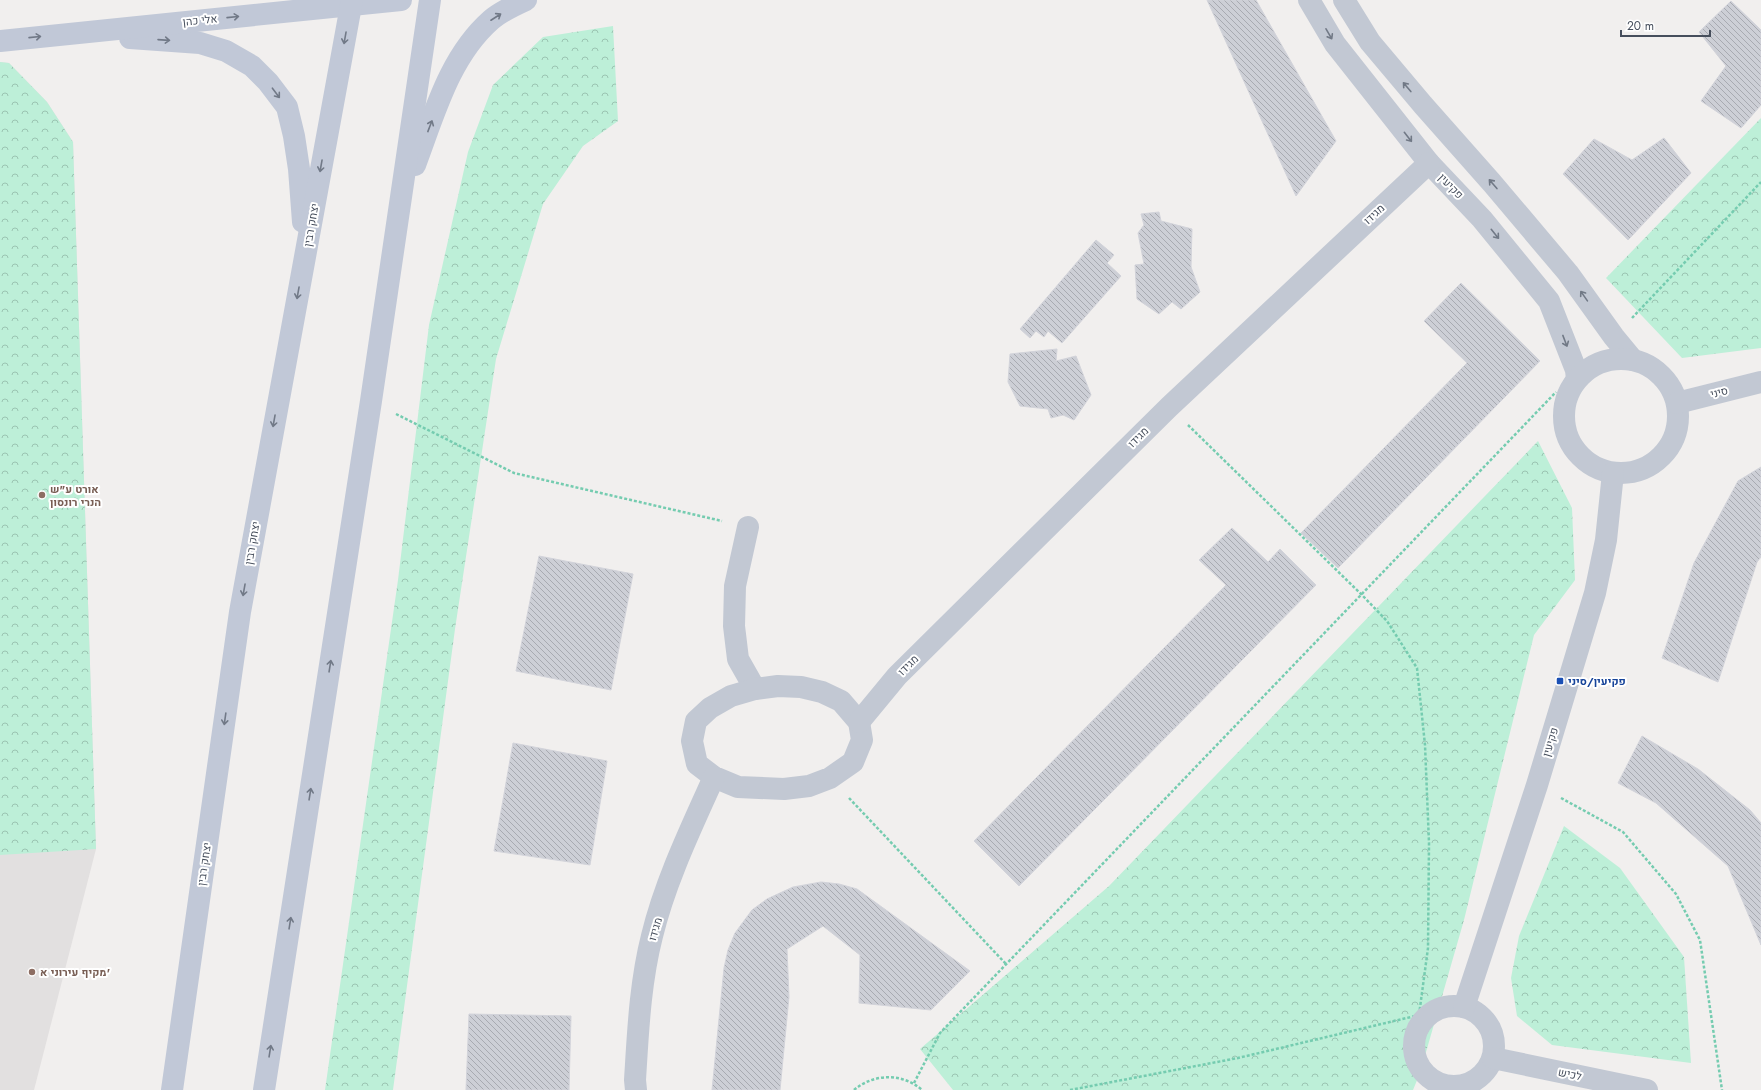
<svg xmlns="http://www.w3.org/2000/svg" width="1761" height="1090" font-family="Jost,Heebo,sans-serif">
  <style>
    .education { fill: #e2e0e0 }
    .forest { fill: url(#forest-crowns) }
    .building { fill: url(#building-back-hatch); stroke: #d2d3da }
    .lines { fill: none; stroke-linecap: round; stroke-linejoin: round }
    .path { stroke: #75ccb0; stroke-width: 2.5; stroke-dasharray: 3 2; stroke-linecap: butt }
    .street { stroke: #c2c8d3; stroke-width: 22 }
    .secondary { stroke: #c1c8d7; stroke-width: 22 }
    .oneway { stroke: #717987 }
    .oneway2 { stroke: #717986 }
    .education-dot { fill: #8d6e63; stroke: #fff; stroke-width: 1.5 }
    .transit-dot { fill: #1a4fb4; stroke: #fff; stroke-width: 1.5 }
    .labels { text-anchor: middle; stroke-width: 4; stroke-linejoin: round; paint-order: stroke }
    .street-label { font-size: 11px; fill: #464e5c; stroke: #fff }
    .education-label { font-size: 11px; font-weight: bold; fill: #785e54; stroke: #fff; text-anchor: start }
    .transit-label { font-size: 11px; font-weight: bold; fill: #164399; stroke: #fff; text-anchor: start }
  </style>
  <defs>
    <pattern id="forest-crowns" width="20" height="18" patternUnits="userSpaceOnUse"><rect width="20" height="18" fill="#bdefd8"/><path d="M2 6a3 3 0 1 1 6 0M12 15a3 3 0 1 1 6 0" fill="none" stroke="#9bc4b2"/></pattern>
    <pattern id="building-back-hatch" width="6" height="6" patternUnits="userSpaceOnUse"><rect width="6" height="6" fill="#cdcfd6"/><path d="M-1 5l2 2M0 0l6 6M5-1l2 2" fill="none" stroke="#a8aab1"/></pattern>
  </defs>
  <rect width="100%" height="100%" fill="#f1efee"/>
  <path class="education" d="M0,62L9,63L47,102L73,142L96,849L34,1090H0Z"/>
  <g class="forest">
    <path d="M613,26L618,121L583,146L543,204L496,359L455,629L393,1090H325L398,580L429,325L468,152L493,85L543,37Z"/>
    <path d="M0,62L9,63L47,102L73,142L96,849L0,855Z"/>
    <path d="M1761,118V348L1682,358L1606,278Z"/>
    <path d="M1538,441L1572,508L1575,580L1534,635L1464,920L1420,1073L1413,1090H953L920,1049L1109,886Z"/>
    <path d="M1564,826L1620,868L1684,957L1691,1063L1552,1045L1517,1016L1511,978L1519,936Z"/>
  </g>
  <g class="building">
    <path d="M1207,0H1256L1336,141L1296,196Z"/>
    <path d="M1731,1L1761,30V105L1741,128L1701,101L1726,66L1699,32Z"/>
    <path d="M1664,138L1691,173L1628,240L1563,174L1594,139L1632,160Z"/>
    <path d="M1159,212L1161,221L1192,229L1191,267L1200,292L1181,309L1172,302L1159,314L1137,299L1135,265L1144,264L1138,233L1144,225L1141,214Z"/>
    <path d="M1096,240L1114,255L1107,263L1121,276L1062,343L1048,331L1044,337L1036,331L1030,338L1020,329Z"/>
    <path d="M1461,283L1540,361L1338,568L1301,533L1467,363L1424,321Z"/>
    <path d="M1057,349L1056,361L1076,356L1091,395L1074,420L1063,415L1051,418L1048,409L1020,406L1008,382L1010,354Z"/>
    <path d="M1761,467V557L1757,562L1718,682L1662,658L1694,563L1738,481Z"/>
    <path d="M1232,528L1268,562L1280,549L1316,585L1019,886L974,841L1226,585L1199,560Z"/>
    <path d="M539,556L633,574L611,690L516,671Z"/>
    <path d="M1642,736L1698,769L1750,810L1761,823V945L1728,866L1656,803L1618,783Z"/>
    <path d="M513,743L607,761L590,865L494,851Z"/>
    <path d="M821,882L839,884L857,889L970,971L931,1010L859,1003L860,955L823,926L787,949L789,997L780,1090H712L724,968L728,950L735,933L752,910L767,899L793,887Z"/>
    <path d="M469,1014L571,1016L569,1090H466Z"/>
  </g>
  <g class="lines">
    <g class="path">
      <path d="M1632,318L1761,182"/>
      <path d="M396,414L514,473L722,521"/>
      <path d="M1188,425L1362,595L1387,621L1417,668L1425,745L1429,843L1428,948L1419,1015"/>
      <path d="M849,798L1006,964"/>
      <path d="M1561,798L1623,832L1676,894L1700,940L1722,1090"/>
      <path d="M914,1083L940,1033L1556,392"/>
      <path d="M854,1090C874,1073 903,1073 922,1090"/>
      <path d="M1070,1090L1238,1058L1432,1012"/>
    </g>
    <g class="street">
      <path d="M1309,0L1335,44L1429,163L1482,219L1549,301L1576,370L1577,379"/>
      <path d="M1344,0L1370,42L1423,105L1492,183L1568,273L1614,337L1633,360"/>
      <circle cx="1621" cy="416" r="57"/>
      <path d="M1677,403L1761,382"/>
      <path d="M748,527L735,586L734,626L738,659L755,689"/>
      <path d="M778,686L801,687L822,692L841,701L859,722L862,740L853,762L830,778L809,786L784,789L738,787L714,777L697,764L692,741L696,721L710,708L731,696L755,689Z"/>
      <path d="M859,722L897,676L1169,407L1429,163"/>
      <circle cx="1454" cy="1046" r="40"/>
      <path d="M1464,1007L1537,785L1595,593L1606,540L1613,473"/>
      <path d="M1493,1058L1647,1090"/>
      <path d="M636,1090L635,1080C638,1032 640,983 652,936C665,882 691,828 714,777"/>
    </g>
    <g class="secondary">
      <path d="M130,38L200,43L226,51L252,66L268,82L287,107L294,136L299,169L303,222"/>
      <path d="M0,41L401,0"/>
      <path d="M415,165C434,115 449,57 491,20C500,12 515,5 526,0"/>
      <path d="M172,1090L240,612L352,0"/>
      <path d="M264,1090L371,401L430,0"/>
    </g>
  </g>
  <defs><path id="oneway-shaft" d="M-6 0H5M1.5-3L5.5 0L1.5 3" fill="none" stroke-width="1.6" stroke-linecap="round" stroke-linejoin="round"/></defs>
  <g class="oneway">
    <use href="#oneway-shaft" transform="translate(233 17) rotate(-6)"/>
    <use href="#oneway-shaft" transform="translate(496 17) rotate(-33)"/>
    <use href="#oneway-shaft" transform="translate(35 37) rotate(-6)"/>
    <use href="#oneway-shaft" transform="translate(345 38) rotate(100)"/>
    <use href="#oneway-shaft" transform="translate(164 40) rotate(4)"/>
    <use href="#oneway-shaft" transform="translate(276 93) rotate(53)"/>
    <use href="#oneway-shaft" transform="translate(430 126) rotate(-69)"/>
    <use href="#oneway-shaft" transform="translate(321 166) rotate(100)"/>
    <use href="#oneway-shaft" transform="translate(298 293) rotate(100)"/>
    <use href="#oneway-shaft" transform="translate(274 421) rotate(100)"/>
    <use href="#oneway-shaft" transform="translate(244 590) rotate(100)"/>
    <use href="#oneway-shaft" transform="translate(330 666) rotate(-81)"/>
    <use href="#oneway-shaft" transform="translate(225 719) rotate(98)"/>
    <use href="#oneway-shaft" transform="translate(310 794) rotate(-81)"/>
    <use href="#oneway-shaft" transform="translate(290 923) rotate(-81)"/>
    <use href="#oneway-shaft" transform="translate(270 1051) rotate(-81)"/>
  </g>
  <g class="oneway2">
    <use href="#oneway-shaft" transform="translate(1329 34) rotate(60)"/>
    <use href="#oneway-shaft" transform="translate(1407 87) rotate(-130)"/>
    <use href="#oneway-shaft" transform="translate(1408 137) rotate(52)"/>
    <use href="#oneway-shaft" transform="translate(1493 184) rotate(-131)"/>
    <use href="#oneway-shaft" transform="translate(1495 234) rotate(51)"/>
    <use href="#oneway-shaft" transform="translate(1584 296) rotate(-125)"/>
    <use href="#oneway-shaft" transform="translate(1565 341) rotate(69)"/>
  </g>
  <g class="education-dot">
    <circle cx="42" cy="495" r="4"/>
    <circle cx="32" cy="972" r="4"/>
  </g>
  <rect class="transit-dot" x="1556" y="677" width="8" height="8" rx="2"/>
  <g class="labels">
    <g class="street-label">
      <text transform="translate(200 20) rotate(-6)" y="4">אלי כהן</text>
      <text transform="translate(1451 186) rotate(46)" y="4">פקיעין</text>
      <text transform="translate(1374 214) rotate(-43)" y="4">מגידו</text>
      <text transform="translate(311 225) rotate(-80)" y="4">יצחק רבין</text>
      <text transform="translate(1719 392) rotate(-14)" y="4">סיני</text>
      <text transform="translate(1138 437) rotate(-45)" y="4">מגידו</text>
      <text transform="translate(252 543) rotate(-80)" y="4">יצחק רבין</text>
      <text transform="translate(908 665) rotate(-45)" y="4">מגידו</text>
      <text transform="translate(1550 742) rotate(-73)" y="4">פקיעין</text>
      <text transform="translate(204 864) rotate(-82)" y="4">יצחק רבין</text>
      <text transform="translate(655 929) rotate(-74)" y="4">מגידו</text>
      <text transform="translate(1570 1074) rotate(12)" y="4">לכיש</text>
    </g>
    <g class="education-label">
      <text x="50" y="493">אורט ע"ש<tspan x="50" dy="13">הנרי רונסון</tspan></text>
      <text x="40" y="976">מקיף עירוני א'</text>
    </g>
    <g class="transit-label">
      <text x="1568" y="685">פקיעין/סיני</text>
    </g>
  </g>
  <path d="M1621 30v6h89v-6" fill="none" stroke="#464e5c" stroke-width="2"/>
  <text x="1627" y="30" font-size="12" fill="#464e5c" stroke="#ffffff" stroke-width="3" paint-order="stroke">20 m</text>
</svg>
